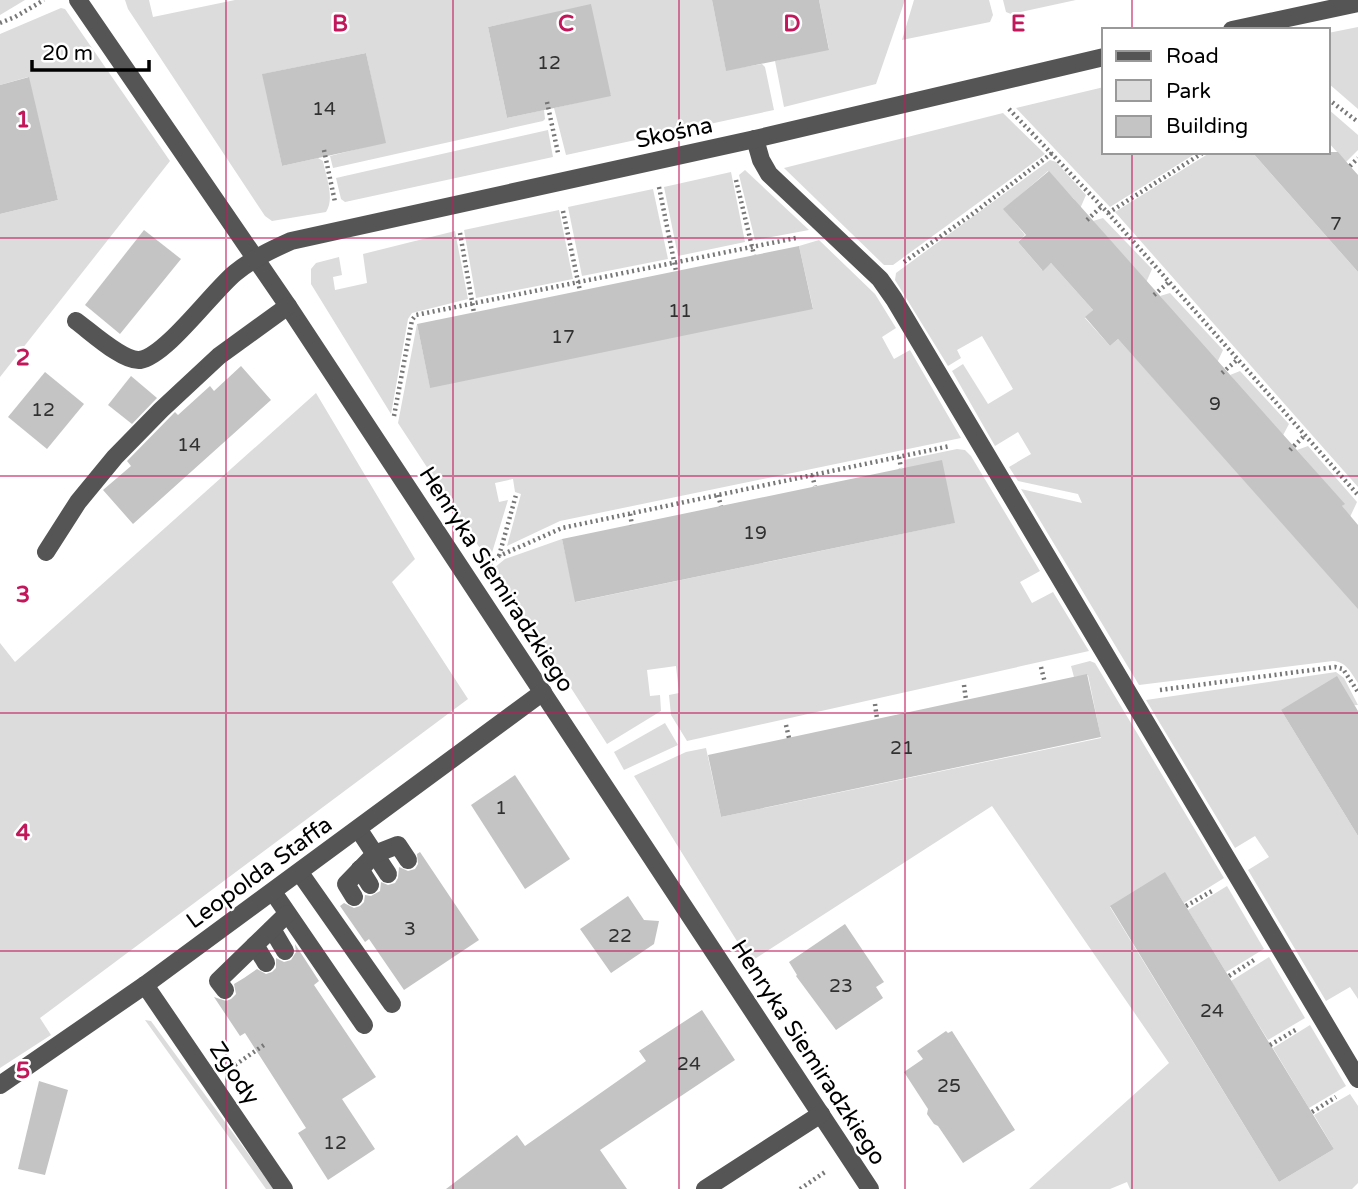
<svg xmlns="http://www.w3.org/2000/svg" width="1358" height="1189" font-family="'Varela Round',sans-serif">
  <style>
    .green { fill: #dcdcdc }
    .building { fill: #c4c4c4 }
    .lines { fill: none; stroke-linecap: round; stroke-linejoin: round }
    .path { stroke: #777; stroke-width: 4.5; stroke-dasharray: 2 3.5; stroke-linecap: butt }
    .minor { stroke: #555; stroke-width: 18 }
    .grid { fill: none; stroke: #c2185b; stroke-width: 2; stroke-opacity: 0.55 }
    .labels { text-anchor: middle; stroke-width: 5; stroke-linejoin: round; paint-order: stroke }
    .number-label { font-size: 19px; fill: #313131 }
    .street-label { font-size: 23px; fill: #000; stroke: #fff }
    .grid-label { font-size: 23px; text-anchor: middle; font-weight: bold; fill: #c2185b; stroke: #fff; stroke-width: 5; stroke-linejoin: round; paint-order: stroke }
  </style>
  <rect width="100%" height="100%" fill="#fff"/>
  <g class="green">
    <path d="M0,0H25L0,15Z"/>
    <path d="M125,0H149L153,17L235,0H712L726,70L762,64L765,67L774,110L566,155L554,108L611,95L525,19L488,27L507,118L544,110L545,119L543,121L333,168L330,156L385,142L366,53L263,74L282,166L318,158L323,161C326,177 335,198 326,212L272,221L265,216L128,9Z"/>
    <path d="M819,0H905L876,84L784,107L775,61L829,49Z"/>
    <path d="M914,0H989L993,15L990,22L902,40Z"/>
    <path d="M1003,0H1076L1011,14L1006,12Z"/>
    <path d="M61,8L65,9L170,161L0,377V214L58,200L28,77L0,85V34Z"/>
    <path d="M1358,27V109L1328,83V33Z"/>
    <path d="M1104,87V152H1198L1110,207L1016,108Z"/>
    <path d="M1328,109L1358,135V150L1346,162L1328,142Z"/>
    <path d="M1003,113L1045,154L893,265H884L784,168Z"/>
    <path d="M548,130L553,157L345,202L341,199L336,178Z"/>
    <path d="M1211,152H1252L1358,272V487L1115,212Z"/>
    <path d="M1050,160L1056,162L1086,195L1079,211L1074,199L1048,171L1004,209L1025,235L1018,242L1042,270L1051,263L1093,310L1085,318L1110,346L1118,339L1358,605V683C1351,673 1347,662 1333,661L1139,685L1021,489L1082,503L1078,494L1018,481L1009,467L1031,454L1018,432L995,446L952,371L963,364L988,404L1013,389L982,336L957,350L961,358L948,366L895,280L896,273Z"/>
    <path d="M745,170L809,230L755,240L739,175Z"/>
    <path d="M731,172L745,242L678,256L664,187Z"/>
    <path d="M653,189L668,259L582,276L568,207Z"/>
    <path d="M559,210L573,279L476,298L464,230Z"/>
    <path d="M1103,218L1152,269L1145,285L1093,221Z"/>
    <path d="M455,231L468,299L412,313L408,319L391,414L311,284V269L316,263L339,257L342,275L333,277L335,290L367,283L363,254Z"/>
    <path d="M819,240L875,294L896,328L882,337L894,359L910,350L961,438L560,521L507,546L521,494L515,492L513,479L495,483L499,502L508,500L491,556L487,559L398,423L417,324L430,387L813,308L799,246Z"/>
    <path d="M1170,293L1223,350L1216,365L1160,296Z"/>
    <path d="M1240,371L1289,424L1281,439L1230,375Z"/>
    <path d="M316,393L415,559L392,582L468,699L40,1018L51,1035L0,1068V643L15,662Z"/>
    <path d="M1308,446L1357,502L1350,517L1341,507L1344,504L1297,450Z"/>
    <path d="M957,449L965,450L971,456L1040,571L1020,582L1032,603L1053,592L1089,651L687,741L671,715L669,695L679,693L676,666L647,670L650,696L660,695L661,711L607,744L494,568L505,559L562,539L576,602L954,523L906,468L904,460Z"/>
    <path d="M1090,661L1095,663L1224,878L1184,903L1165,873L1110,907L1279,1182L1334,1149L1314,1115L1350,1094L1358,1106V1183L1352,1189H1130L1127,1182L1110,1189H1029L1169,1063L992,806L750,962L634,776L686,752L706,748L721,817L1101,738L1088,675L1074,677L1071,666Z"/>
    <path d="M1336,672L1344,678L1358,705L1281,710L1358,836V999L1350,987L1326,1001L1248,870L1269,857L1255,836L1235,848L1146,700Z"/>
    <path d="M665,723L678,745L624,770L614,752Z"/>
    <path d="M1227,886L1264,949L1226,972L1188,910Z"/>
    <path d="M1269,957L1305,1018L1268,1040L1231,981Z"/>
    <path d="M145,1020L151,1021L274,1189H266Z"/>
    <path d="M1310,1025L1346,1086L1309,1108L1273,1048Z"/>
  </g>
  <g class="building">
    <path d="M712,0H819L829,50L726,71Z"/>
    <path d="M591,4L611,96L507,118L488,27Z"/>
    <path d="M366,53L386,143L282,166L262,74Z"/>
    <path d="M29,77L58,200L0,214V85Z"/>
    <path d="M1252,152H1338L1350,166L1358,175V272Z"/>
    <path d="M1049,171L1345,504L1342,506L1358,525V609L1118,339L1110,346L1085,317L1093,310L1051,263L1043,271L1018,242L1026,235L1003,209Z"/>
    <path d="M144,230L181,259L120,334L85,305Z"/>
    <path d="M799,246L813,309L430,388L417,324Z"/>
    <path d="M241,366L271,400L133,524L103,490L131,466L127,461L175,412L178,415L210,386L214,391Z"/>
    <path d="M45,372L84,404L47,449L8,417Z"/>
    <path d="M131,376L157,398L132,424L108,405Z"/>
    <path d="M942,460L955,523L575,602L562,539Z"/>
    <path d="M1087,674L1101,737L721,817L708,755Z"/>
    <path d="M1337,676L1358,711V836L1281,710Z"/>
    <path d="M515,775L570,859L525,889L471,805Z"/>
    <path d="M420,852L479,940L404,990L369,939L365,942L340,906L344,903L354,908L360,906L364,902L365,895L371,896L380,891L381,882L388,885L395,883L398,878L399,867L408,871L415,869L418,864L417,854Z"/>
    <path d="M1165,872L1334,1149L1279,1182L1110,906Z"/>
    <path d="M628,896L644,920L659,921L654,944L611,973L580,929Z"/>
    <path d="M845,924L884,982L876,987L883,998L836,1030L796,976L797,975L789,962Z"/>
    <path d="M295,944L319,981L314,985L376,1077L342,1099L375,1149L328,1180L298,1133L306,1128L245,1033L240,1036L214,997L226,1001L231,999L236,994L234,984L244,978L257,969L266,974L272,972L276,968V958L284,962L291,960L296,952Z"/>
    <path d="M702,1010L735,1060L600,1150L627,1189H446L517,1135L525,1146L612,1085L646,1061L639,1051Z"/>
    <path d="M946,1031L948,1033L952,1031L1015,1130L963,1163L938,1126L934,1124L927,1114L928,1109L904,1072L923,1059L917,1051Z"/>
    <path d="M39,1081L68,1090L45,1175L18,1169Z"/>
  </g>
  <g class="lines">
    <g class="path">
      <path d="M0,23L15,17L44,0"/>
      <path d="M1328,99L1358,122"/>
      <path d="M547,102L558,153"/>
      <path d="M1009,109L1108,213L1358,495"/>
      <path d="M324,150L335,202"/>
      <path d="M1350,166L1358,158"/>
      <path d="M736,180L754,255"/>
      <path d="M659,187L676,271"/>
      <path d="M563,211L580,291"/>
      <path d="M1108,213L1204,152"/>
      <path d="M1087,220L1101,207"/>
      <path d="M460,233L474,313"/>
      <path d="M904,262L971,215L1052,153"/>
      <path d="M1154,295L1169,282"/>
      <path d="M1222,373L1237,360"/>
      <path d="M394,416L412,320L416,315L796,238"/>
      <path d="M1290,450L1305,435"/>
      <path d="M899,457L901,468"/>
      <path d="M812,475L815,486"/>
      <path d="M718,495L721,506"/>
      <path d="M630,514L632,525"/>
      <path d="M499,556L516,495"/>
      <path d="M490,564L499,556L562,528L950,446"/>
      <path d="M1041,667L1045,683"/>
      <path d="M964,685L966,700"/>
      <path d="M1160,690L1335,667L1343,669L1358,692"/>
      <path d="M875,704L877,719"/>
      <path d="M786,725L789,738"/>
      <path d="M1186,906L1212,891"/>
      <path d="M1229,976L1254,960"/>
      <path d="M1270,1045L1297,1029"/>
      <path d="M235,1065L264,1045"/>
      <path d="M1312,1112L1336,1097"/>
      <path d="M800,1189L825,1172"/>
    </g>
    <g class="minor">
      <path d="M78,0L288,306L870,1189"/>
      <path d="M1232,30L1358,3"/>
      <path d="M755,139L761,160L769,174L880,279L894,299L1358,1079"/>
      <path d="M76,321C90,331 123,362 140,360C166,356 212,292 235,273C252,259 271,250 291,241L755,139L1104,57"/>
      <path d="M46,552L78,502L115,457L161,410L219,356L288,306"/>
      <path d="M359,830L388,874"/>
      <path d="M360,869L370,885"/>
      <path d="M300,873L392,1004"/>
      <path d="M273,892L364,1025"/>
      <path d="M354,897L346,884L375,854L398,845L408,860"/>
      <path d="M272,929L285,951"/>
      <path d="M255,945L266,963"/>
      <path d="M145,985L284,1189"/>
      <path d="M225,990L218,981L287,914"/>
      <path d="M0,1085L145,985L543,692"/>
      <path d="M705,1189L821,1114"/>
    </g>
  </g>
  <path class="grid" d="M226,0V1189M453,0V1189M679,0V1189M905,0V1189M1132,0V30M1132,152V1189M0,238H1358M0,476H1358M0,713H1358M0,951H1358"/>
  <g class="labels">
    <g class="number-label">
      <text x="549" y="69">12</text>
      <text x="324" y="115">14</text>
      <text x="1336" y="230">7</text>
      <text x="680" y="317">11</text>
      <text x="563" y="343">17</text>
      <text x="1215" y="410">9</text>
      <text x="43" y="416">12</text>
      <text x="189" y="451">14</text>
      <text x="755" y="539">19</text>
      <text x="902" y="754">21</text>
      <text x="501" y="814">1</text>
      <text x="410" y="935">3</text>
      <text x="620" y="942">22</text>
      <text x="841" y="992">23</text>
      <text x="1212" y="1017">24</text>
      <text x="689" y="1070">24</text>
      <text x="949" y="1092">25</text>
      <text x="335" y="1149">12</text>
    </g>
    <g class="street-label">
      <text transform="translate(674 132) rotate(-12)" y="8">Skośna</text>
      <text transform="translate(497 579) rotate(57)" y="8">Henryka Siemiradzkiego</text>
      <text transform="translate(259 872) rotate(-36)" y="8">Leopolda Staffa</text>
      <text transform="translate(809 1052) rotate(57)" y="8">Henryka Siemiradzkiego</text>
      <text transform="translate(235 1073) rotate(56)" y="8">Zgody</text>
    </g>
  </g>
  <g class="grid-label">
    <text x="340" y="31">B</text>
    <text x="566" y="31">C</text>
    <text x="792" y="31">D</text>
    <text x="1018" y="31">E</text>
    <text x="23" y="127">1</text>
    <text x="23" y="365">2</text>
    <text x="23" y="602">3</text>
    <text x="23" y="840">4</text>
    <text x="23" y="1078">5</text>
  </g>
  <rect x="1102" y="28" width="228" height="126" fill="#ffffff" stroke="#999999" stroke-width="2"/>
  <rect x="1116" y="51" width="35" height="10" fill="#555555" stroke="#999999" stroke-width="2"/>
  <text x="1166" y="63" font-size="21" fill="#000000">Road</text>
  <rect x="1116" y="80" width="35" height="21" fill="#dcdcdc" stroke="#999999" stroke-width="2"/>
  <text x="1166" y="98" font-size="21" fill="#000000">Park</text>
  <rect x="1116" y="116" width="35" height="21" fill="#c4c4c4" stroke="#999999" stroke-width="2"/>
  <text x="1166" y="133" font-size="21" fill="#000000">Building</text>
  <path d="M32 60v10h117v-10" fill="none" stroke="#000000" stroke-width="3.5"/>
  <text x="42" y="60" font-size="21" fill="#000000" stroke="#ffffff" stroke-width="5" paint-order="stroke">20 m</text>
</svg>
